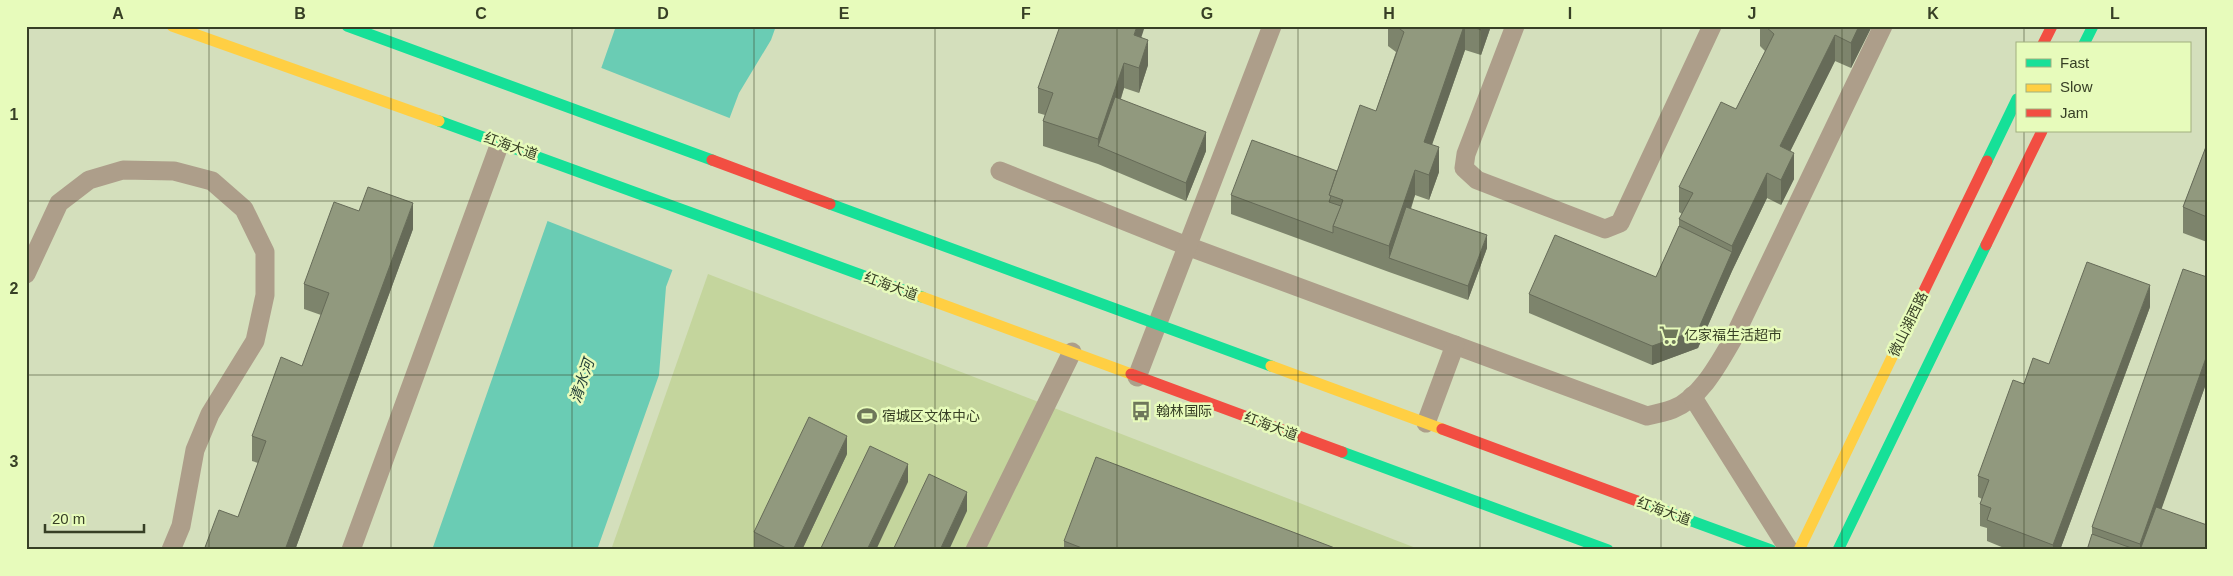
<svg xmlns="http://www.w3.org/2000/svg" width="2233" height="576" font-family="Arial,'Noto Sans SC',sans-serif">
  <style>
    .green { fill: #c4d59d }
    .water { fill: #6accb4 }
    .pier { fill: #d4dfbc }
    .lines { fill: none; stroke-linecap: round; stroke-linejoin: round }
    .lane { stroke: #ad9e8a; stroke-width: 19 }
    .fast { stroke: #16e098; stroke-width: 11 }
    .slow { stroke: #ffcf43; stroke-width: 11 }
    .jam { stroke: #f24e42; stroke-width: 11 }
    .wall { fill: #7d846c }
    .shaded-wall { fill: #666b58 }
    .building { fill: #91997e; stroke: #666b58 }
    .grid { fill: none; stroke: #373f25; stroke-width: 1; stroke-opacity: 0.55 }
    .labels { text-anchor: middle; stroke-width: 5; stroke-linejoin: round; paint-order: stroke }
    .street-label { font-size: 14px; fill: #373f25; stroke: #e7fbbb }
    .poi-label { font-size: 14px; fill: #373f25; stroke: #e7fbbb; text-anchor: start }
    .water-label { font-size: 15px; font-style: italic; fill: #1f3b36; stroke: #e7fbbb }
    .neatline { fill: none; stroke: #373f25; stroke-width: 2 }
    .grid-label { font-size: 16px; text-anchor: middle; font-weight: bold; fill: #373f25 }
  </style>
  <rect width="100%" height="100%" fill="#d4dfbc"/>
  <path class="green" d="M708,274L1421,550H611Z"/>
  <path class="water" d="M616,26H776L771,40L739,93L666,287L659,375L597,550H432Z"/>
  <path class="pier" d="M599,67L732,119L675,271L545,220Z"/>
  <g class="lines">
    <g class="lane">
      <path d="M1515,26L1466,154L1464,168L1477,180L1605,229L1620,223L1712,26"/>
      <path d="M1000,171L1187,246L1647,416C1656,414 1665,412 1673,409C1701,398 1719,363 1733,339L1883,26"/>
      <path d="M26,274L59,203L89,180L123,170L174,171L212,181L244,209L265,252V295L255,341L210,414L195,450L181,526L171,550"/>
      <path d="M1137,377L1272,26"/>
      <path d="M1692,396L1789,550"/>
      <path d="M1426,423L1455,345"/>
      <path d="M351,550L500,143"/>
      <path d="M975,550L1072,352"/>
    </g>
    <g class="fast">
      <path d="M347,26L712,160"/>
      <path d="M2084,44L2093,26"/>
      <path d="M439,121L922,297"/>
      <path d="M1987,161L2017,99"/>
      <path d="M830,204L1271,366"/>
      <path d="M1342,452L1608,550"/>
      <path d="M1637,501L1771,550"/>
      <path d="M1838,550L1986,245"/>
    </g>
    <g class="slow">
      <path d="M172,26L439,121"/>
      <path d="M922,297L1131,374"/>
      <path d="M1271,366L1442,429"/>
      <path d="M1799,550L1921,297"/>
    </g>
    <g class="jam">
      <path d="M2043,44L2052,26"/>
      <path d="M712,160L830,204"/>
      <path d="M1986,245L2042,131"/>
      <path d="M1921,297L1987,161"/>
      <path d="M1131,374L1342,452"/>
      <path d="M1442,429L1637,501"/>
    </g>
  </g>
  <g class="wall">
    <path d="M1388,26H1491L1481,55L1465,50L1432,145L1439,172L1429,200L1415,195L1411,209L1487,248L1468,300L1389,272L1231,214V195L1337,171L1376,111L1396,52L1388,46Z"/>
    <path d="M1760,26H1872L1851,68L1835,61L1790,151L1794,179L1781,205L1767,198L1732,271L1698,348L1652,365L1529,313V294L1656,277L1679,226V219L1682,214L1679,212V187L1736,109L1765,51L1760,46Z"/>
    <path d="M1142,37L1148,65L1139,93L1124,88L1121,99L1206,151L1186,201L1098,164L1043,146V121L1045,115L1038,113V88Z"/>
    <path d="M2207,144V242L2183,233V207Z"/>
    <path d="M359,211L413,229L295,550H204L238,517L258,463L252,461V436L302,366L321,315L304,309V284Z"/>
    <path d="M2207,277V381L2161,509L2207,550H2087L2092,537V527Z"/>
    <path d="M2150,307L2060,550H2009L1987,541V528L1980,526V504L1982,499L1978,497V476L2024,384L2049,364Z"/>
    <path d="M847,454L802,550H754V532Z"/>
    <path d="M1064,541L1340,550H1064Z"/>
  </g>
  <g class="shaded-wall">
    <path d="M1137,26H1145L1134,60V35Z"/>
    <path d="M1464,26H1465V50L1424,167V142Z"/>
    <path d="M1482,26H1491L1481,55V30Z"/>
    <path d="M1859,26H1872L1851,68V43Z"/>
    <path d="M1835,35V61L1780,172V146Z"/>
    <path d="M1148,40V65L1139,93V68Z"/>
    <path d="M1124,63V88L1104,148L1098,146V139Z"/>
    <path d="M1206,132V151L1186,201V183Z"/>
    <path d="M1439,147V172L1429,200V175Z"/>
    <path d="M1794,153V179L1781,205V180Z"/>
    <path d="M1415,170V195L1393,260L1389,258V246Z"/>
    <path d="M1767,173V198L1732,271V246Z"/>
    <path d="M413,203V229L295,550H285Z"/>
    <path d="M1487,235V248L1468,300V286Z"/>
    <path d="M1732,252V271L1698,348L1652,365V346Z"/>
    <path d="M2150,285V307L2060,550H2053V545Z"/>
    <path d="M2207,355V381L2147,550H2140V544Z"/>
    <path d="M847,436V454L802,550H793Z"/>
    <path d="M908,464V482L876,550H867Z"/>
    <path d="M967,492V511L949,550H940Z"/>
  </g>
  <g class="building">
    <path d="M1060,26H1137L1134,35L1148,40L1139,68L1124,63L1098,139L1043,121L1053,93L1038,88Z"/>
    <path d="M1396,26H1464L1424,142L1439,147L1429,175L1415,170L1389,246L1333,226L1343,200L1329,195L1360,105L1376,111L1404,32Z"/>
    <path d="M1470,26H1482L1481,30Z"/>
    <path d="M1765,26H1859L1851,43L1835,35L1780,146L1794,153L1781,180L1767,173L1732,246L1679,219L1693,193L1679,187L1721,102L1736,109L1774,34Z"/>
    <path d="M1115,97L1206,132L1186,183L1098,146Z"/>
    <path d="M1252,140L1337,171L1329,195L1331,196L1329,202L1341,206L1333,226V233L1231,195Z"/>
    <path d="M2207,144V217L2183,207Z"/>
    <path d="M368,187L413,203L285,550H204L219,510L238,517L266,441L252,436L281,357L302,366L329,293L304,284L334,202L359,211Z"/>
    <path d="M1406,207L1487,235L1468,286L1389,258Z"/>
    <path d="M1679,226L1732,252L1698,330L1652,346L1529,294L1555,235L1656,277Z"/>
    <path d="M2087,262L2150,285L2053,545L1987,520L1991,508L1980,504L1989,480L1978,476L2013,380L2024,384L2033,358L2049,364Z"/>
    <path d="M2183,269L2207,277V355L2140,544L2092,527Z"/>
    <path d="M809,417L847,436L793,550H790L754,532Z"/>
    <path d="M870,446L908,464L867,550H820Z"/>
    <path d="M1096,457L1340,550H1087L1064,541Z"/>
    <path d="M929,474L967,492L940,550H893Z"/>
    <path d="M2156,507L2207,525V550H2140Z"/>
    <path d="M2092,534L2137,550H2087Z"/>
  </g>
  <path class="grid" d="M209,26V550M391,26V550M572,26V550M754,26V550M935,26V550M1117,26V550M1298,26V550M1480,26V550M1661,26V550M1842,26V550M2024,26V44M2024,131V550M26,201H2207M26,375H2207"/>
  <defs>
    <symbol id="supermarket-bare" viewBox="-9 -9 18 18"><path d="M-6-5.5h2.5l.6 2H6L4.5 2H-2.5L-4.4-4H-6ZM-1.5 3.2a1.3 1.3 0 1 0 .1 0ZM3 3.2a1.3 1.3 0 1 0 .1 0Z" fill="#6e775a" stroke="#e7fbbb" stroke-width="2.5" paint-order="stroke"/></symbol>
    <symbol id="bus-bare" viewBox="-9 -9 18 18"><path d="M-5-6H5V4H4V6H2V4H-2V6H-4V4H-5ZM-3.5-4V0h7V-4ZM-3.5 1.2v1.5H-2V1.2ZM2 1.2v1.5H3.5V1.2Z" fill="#6e775a" stroke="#e7fbbb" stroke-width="2.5" paint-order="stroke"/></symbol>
    <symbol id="stadium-bare" viewBox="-9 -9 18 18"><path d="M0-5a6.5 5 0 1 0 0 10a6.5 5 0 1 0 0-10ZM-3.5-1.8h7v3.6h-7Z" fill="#6e775a" stroke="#e7fbbb" stroke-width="2.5" paint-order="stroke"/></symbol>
  </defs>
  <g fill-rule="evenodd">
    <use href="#supermarket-bare" x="1655" y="321" width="28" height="28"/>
    <use href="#bus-bare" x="1127" y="397" width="28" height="28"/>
    <use href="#stadium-bare" x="853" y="402" width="28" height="28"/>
  </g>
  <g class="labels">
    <g class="street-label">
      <text transform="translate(511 146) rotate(19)" y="5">红海大道</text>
      <text transform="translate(891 286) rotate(20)" y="5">红海大道</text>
      <text transform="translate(1908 324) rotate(-64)" y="5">微山湖西路</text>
      <text transform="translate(1271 426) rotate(20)" y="5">红海大道</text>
      <text transform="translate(1664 511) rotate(20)" y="5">红海大道</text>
    </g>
    <g class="poi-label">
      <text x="1684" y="340">亿家福生活超市</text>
      <text x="1156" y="416">翰林国际</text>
      <text x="882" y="421">宿城区文体中心</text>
    </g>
    <g class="water-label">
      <text transform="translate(582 381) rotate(-71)" y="5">清水河</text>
    </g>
  </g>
  <rect width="2233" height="576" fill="none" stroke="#e7fbbb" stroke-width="55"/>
  <rect x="2016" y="42" width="175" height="90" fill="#e7fbbb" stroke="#a1b07f"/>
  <rect x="2026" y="59" width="25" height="8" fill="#16e098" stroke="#a1b07f"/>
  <text x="2060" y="68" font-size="15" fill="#373f25">Fast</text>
  <rect x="2026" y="84" width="25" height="8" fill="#ffcf43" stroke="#a1b07f"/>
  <text x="2060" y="92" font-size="15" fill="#373f25">Slow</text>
  <rect x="2026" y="109" width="25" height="8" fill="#f24e42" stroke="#a1b07f"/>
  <text x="2060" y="118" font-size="15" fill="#373f25">Jam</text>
  <path d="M45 524v8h99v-8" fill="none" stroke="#373f25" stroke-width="2.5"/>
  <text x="52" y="524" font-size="15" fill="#373f25" stroke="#e7fbbb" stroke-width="4" paint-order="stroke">20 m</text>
  <rect x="28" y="28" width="2178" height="520" class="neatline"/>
  <g class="grid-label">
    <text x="118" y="19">A</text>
    <text x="300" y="19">B</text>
    <text x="481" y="19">C</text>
    <text x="663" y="19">D</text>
    <text x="844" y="19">E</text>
    <text x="1026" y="19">F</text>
    <text x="1207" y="19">G</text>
    <text x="1389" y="19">H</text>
    <text x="1570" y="19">I</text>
    <text x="1752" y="19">J</text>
    <text x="1933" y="19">K</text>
    <text x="2115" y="19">L</text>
    <text x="14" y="120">1</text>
    <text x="14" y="294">2</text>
    <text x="14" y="467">3</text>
  </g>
</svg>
